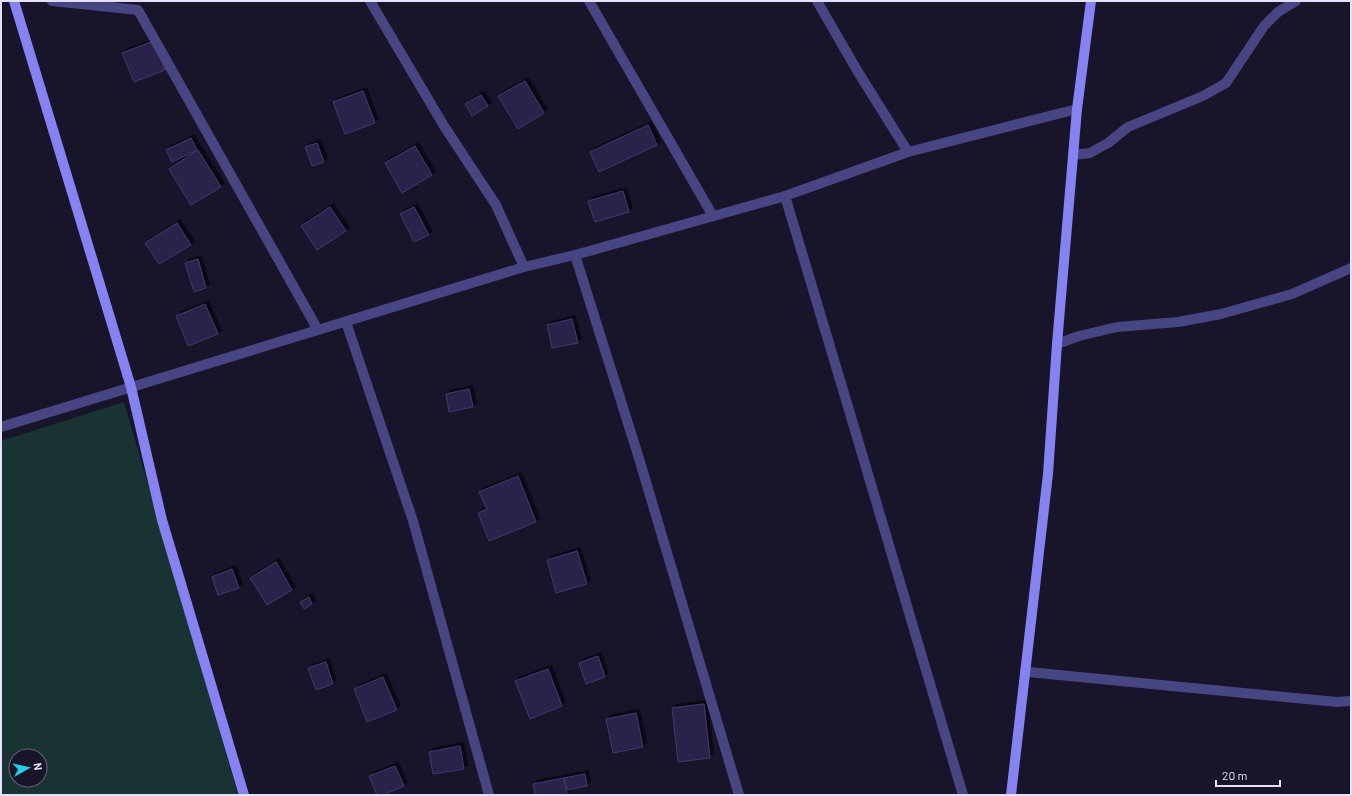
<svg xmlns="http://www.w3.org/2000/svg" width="1352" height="796" font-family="Barlow,sans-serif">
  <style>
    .green { fill: #183332; fill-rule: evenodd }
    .building { fill: #2b2248; stroke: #443772; filter: url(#shadow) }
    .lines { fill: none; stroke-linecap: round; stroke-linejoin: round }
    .street { stroke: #484583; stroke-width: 10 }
    .secondary { stroke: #8682f1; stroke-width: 10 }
  </style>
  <defs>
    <filter id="shadow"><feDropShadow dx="3.5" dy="-3.5" stdDeviation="0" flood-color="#0009"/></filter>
  </defs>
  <rect width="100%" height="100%" fill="#18142a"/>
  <path class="green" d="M124,402L238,795H1V441ZM16,756H40V780H16Z"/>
  <g class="building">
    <path d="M154,41L165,70L134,82L122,53Z"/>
    <path d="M525,81L544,113L518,129L498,96Z"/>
    <path d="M363,91L375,123L345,134L333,102Z"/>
    <path d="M481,95L488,106L472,116L465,104Z"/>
    <path d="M648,125L657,145L599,172L590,152Z"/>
    <path d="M191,138L197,150L172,162L166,150Z"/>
    <path d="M317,143L324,162L312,166L305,147Z"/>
    <path d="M415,146L432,175L402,193L385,163Z"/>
    <path d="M198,150L221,187L191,205L169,169Z"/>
    <path d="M623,191L629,212L595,222L588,201Z"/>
    <path d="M330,207L346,231L317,250L301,226Z"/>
    <path d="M414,207L429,235L414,242L400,214Z"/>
    <path d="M177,223L191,245L159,264L145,243Z"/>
    <path d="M198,259L206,288L194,292L185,263Z"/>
    <path d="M205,304L218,334L188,346L176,316Z"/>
    <path d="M572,319L578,343L552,348L547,325Z"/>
    <path d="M469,389L473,407L449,412L446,394Z"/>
    <path d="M518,476L536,522L489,541L478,513L487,509L479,492Z"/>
    <path d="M577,551L587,584L556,593L547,560Z"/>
    <path d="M276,562L292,590L267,605L250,578Z"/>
    <path d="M232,569L239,588L218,595L212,577Z"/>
    <path d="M309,597L312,604L304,609L300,602Z"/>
    <path d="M598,656L605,677L586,684L579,663Z"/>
    <path d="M326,662L333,684L316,690L308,668Z"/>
    <path d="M548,669L562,706L530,719L515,681Z"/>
    <path d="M383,677L397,710L367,722L354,689Z"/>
    <path d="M704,704L710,758L678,762L672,708Z"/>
    <path d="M636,713L643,747L613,753L606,719Z"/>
    <path d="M460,746L464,769L433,774L429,752Z"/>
    <path d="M395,766L404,786L383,795H377L369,776Z"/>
    <path d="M585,774L587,786L567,790L564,778Z"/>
    <path d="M564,778L567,795H535L533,784Z"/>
  </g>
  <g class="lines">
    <g class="street">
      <path d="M52,1L138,10L318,330"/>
      <path d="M370,1L444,126L496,205L524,267"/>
      <path d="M589,1L713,216"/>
      <path d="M817,1L858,72L908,152"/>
      <path d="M1073,155L1090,153L1108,143L1128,127L1203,96L1226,83L1264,26L1278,12L1296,1"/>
      <path d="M785,196L849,410L963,795"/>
      <path d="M575,255L638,455L739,795"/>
      <path d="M346,322L413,521L489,795"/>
      <path d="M1057,344L1079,336L1117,327L1178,322L1221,314L1292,294L1351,268"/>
      <path d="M1,427L524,267L575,255L785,196L908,152L1077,109"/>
      <path d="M1025,671L1028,672L1337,702L1351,701"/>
    </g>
    <g class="secondary">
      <path d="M14,1L131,387L162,520L244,795"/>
      <path d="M1011,795L1048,474L1057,344L1077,109L1091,1"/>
    </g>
  </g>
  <rect width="1352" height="796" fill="none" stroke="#e4e0fc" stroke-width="4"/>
  <g transform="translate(28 768) rotate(82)"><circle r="19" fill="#18142a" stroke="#6a667e"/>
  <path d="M0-3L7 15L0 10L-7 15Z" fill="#21cfe6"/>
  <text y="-6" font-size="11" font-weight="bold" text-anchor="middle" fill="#e4e0fc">N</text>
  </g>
  <path d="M1216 780v6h64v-6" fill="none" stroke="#e4e0fc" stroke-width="2"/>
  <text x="1222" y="780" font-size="12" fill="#e4e0fc" stroke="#18142a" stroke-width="3" paint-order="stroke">20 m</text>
</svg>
